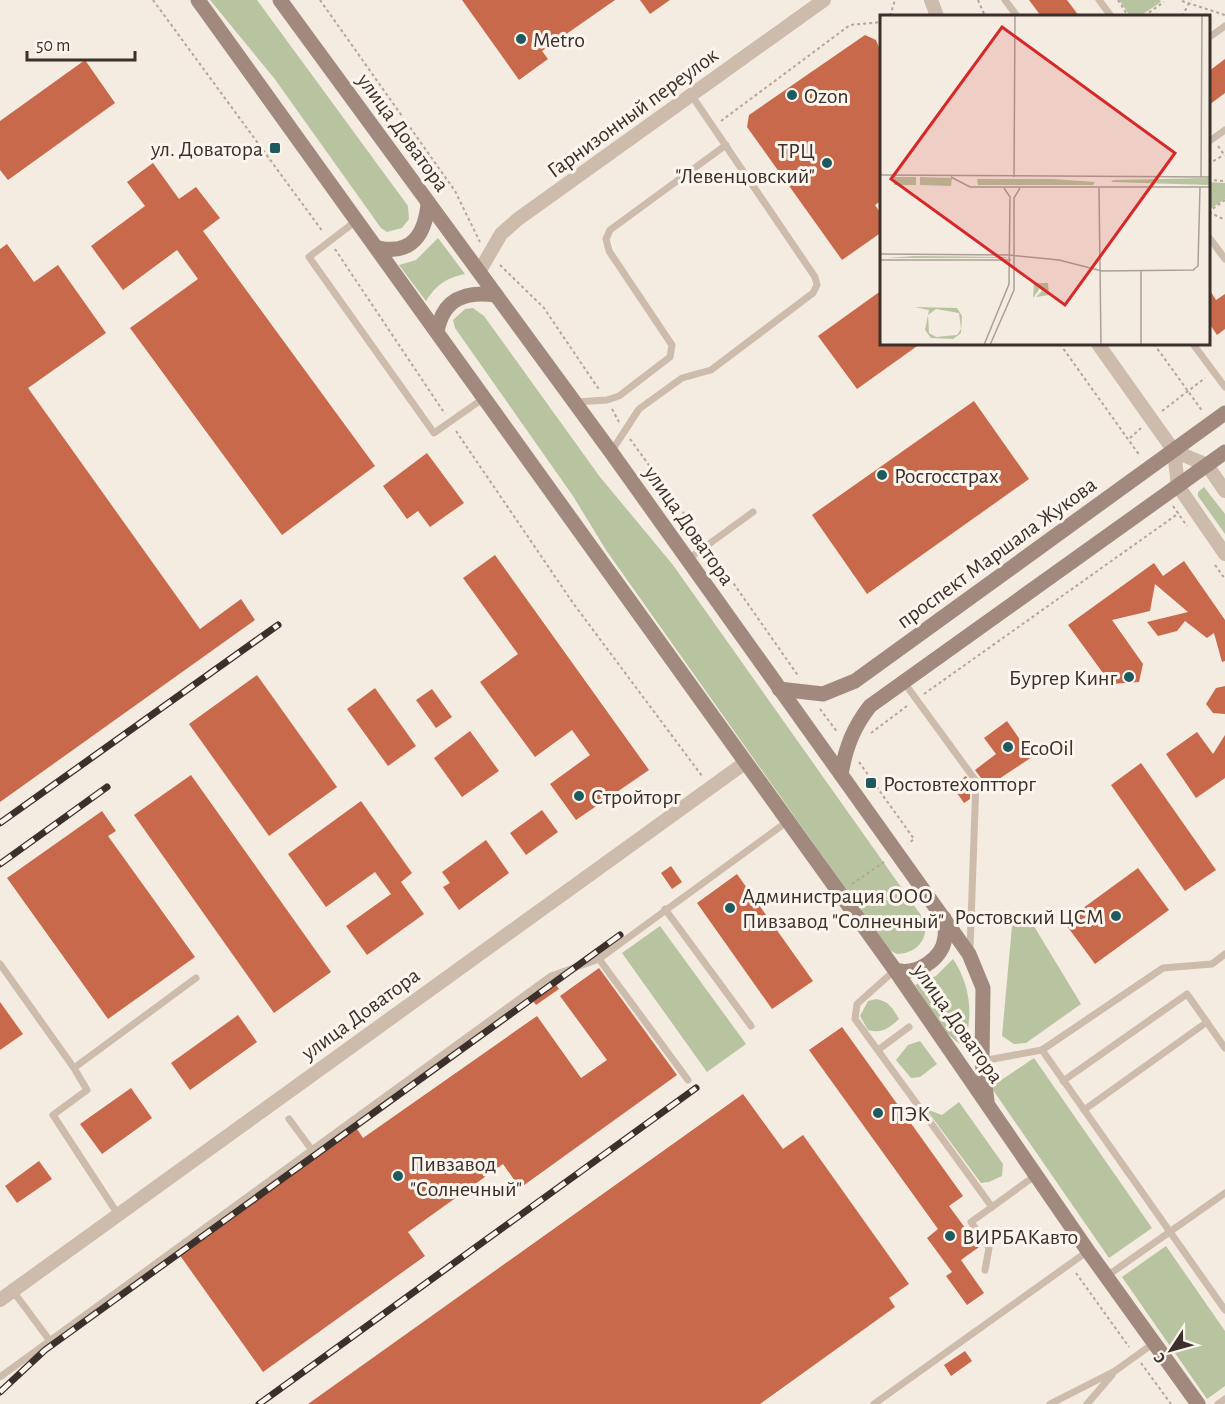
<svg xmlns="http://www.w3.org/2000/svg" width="1225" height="1404" font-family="'Alegreya Sans',sans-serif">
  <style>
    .green { fill: #b8c4a0 }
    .building { fill: #c8694b }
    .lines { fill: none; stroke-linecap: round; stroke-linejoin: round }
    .path { stroke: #b9a596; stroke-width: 2; stroke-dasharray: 3 3; stroke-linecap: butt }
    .lane { stroke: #cdbbac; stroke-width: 7 }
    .street { stroke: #cdbbac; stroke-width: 14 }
    .secondary { stroke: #a18a7d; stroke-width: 15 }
    .rail-casing { stroke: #3b302b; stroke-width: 7 }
    .rail { stroke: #fbf5ee; stroke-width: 4.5; stroke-dasharray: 14; stroke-linecap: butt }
    .poi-dot { fill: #1f5a5e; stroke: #fbf5ee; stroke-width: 2 }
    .labels { text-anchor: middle; stroke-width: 6; stroke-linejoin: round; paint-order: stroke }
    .poi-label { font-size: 22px; fill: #3b302b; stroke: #fbf5ee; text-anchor: start }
    .street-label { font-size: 22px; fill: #3b302b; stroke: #fbf5ee }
    .inset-road { fill: none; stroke: #aaa098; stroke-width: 1.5 }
    .view { fill: #d62828; fill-opacity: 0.15; stroke: #d62828; stroke-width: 3 }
    .inset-edge { fill: none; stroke: #3b302b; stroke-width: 3 }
  </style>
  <rect width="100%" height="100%" fill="#f4ebe1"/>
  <g class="green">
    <path d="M210,0H257L408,206L409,219L402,228L387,232L381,228L274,78Z"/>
    <path d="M1119,0H1160L1161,2L1140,16H1130Z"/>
    <path d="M1208,182L1225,183V199L1209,210Z"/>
    <path d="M438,238L465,274C446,278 436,285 426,301L399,265L416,260Z"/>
    <path d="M473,308L484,316L600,477L673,565L925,921C928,941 916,953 897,954L889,950L606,550L573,496L455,328L453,320L465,309Z"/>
    <path d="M1204,487L1225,514V534L1198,496V492Z"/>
    <path d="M1026,913L1081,1004L1026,1043L1014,1044L1002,1036L1013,915Z"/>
    <path d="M660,926L746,1044L707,1072L622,953Z"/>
    <path d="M953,959C970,984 974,1015 964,1045C947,1042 925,1000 915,985L936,976Z"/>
    <path d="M876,999C889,1001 893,1009 899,1019C889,1028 882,1034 868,1030L860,1016L868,1001Z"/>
    <path d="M920,1041L937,1064L920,1077L911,1078L896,1060L908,1045Z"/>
    <path d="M1034,1058L1152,1228L1109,1258L991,1087Z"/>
    <path d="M959,1102L1003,1164L1002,1176L989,1182L981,1183L926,1109L942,1115Z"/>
    <path d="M1166,1246L1225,1331V1386L1207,1399L1122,1277Z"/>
  </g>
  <g class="building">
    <path d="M462,0H615L542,51L548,59L519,80Z"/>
    <path d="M640,0H670L650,14Z"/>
    <path d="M1029,0H1067L1079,16H1041Z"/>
    <path d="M865,35L876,40L882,55V200L875,205L882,215V232L842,260L747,127L749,115Z"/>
    <path d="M1225,59V93L1209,105V71Z"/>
    <path d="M85,60L115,103L8,180L0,170V121Z"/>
    <path d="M153,163L179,199L196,187L220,218L203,231L375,466L282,535L130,328L198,279L177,250L123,290L91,246L145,206L127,182Z"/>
    <path d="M7,244L34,282L58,265L106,333L28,388L200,629L241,599L255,620L0,802V249Z"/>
    <path d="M1209,289L1216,300L1225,294V329L1217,335L1209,323Z"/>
    <path d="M882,290V344H920L857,389L818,336Z"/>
    <path d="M974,401L1029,479L867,594L812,515Z"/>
    <path d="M427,453L464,503L430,527L418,511L407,519L383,486Z"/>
    <path d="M495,555L649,770L576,820L550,784L590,755L572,730L535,757L480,682L518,654L463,578Z"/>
    <path d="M1184,561L1225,620V661L1222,662L1214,633L1207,638L1185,621L1177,631L1158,636L1147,622L1188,612L1155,584L1150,611L1112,620L1143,664L1139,682L1111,684L1068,625L1154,563L1163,576Z"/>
    <path d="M257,675L337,787L269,836L189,724Z"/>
    <path d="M1225,686V714L1213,713L1206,704L1216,688Z"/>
    <path d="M375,688L416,746L388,766L347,709Z"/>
    <path d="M432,689L452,717L436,728L416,700Z"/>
    <path d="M1007,721L1032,757L981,791V778L975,770L996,754L984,738Z"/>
    <path d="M470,731L499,771L462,797L434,758Z"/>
    <path d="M1197,732L1213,754L1225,735V778L1196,798L1166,754Z"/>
    <path d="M1141,763L1216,870L1185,891L1111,785Z"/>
    <path d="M191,775L331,972L274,1013L134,815Z"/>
    <path d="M966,776L970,783V799L964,803L952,786Z"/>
    <path d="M361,801L412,873L401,882L424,914L367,955L346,926L391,894L375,872L326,907L288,854Z"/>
    <path d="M542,810L558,832L526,855L510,833Z"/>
    <path d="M102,811L116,831L108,836L195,957L108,1019L7,878Z"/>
    <path d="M486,840L509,873L459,910L443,887L450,883L442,872Z"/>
    <path d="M671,866L682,882L672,889L661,873Z"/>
    <path d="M1138,868L1169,910L1095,964L1064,922Z"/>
    <path d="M737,874L813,981L772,1009L697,903Z"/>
    <path d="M599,968L677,1075L520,1188L503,1164L408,1232L425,1256L263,1372L179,1254L355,1126L363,1138L537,1016L581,1078L607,1060L560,996Z"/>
    <path d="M553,981L559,989L536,1005L531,998Z"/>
    <path d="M0,1002L23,1034L0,1050Z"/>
    <path d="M238,1015L257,1042L190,1090L171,1063Z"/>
    <path d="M842,1027L963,1196L949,1206L979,1247L961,1260L984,1293L967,1305L946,1276L952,1272L927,1238L938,1229L809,1050Z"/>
    <path d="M131,1088L152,1118L102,1154L80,1124Z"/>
    <path d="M743,1094L783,1149L803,1135L909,1284L889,1298L895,1307L760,1404H308Z"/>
    <path d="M39,1161L52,1179L17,1203L5,1186Z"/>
    <path d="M965,1351L972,1361L951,1376L944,1365Z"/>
  </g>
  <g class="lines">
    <g class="path">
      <path d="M153,0L323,232"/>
      <path d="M320,0L455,191L480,242"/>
      <path d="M978,0L985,16"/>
      <path d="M1118,0L1128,16"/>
      <path d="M1182,1L1225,15"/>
      <path d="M890,16L895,0"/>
      <path d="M1144,16L1164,2"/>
      <path d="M1182,16L1191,0"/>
      <path d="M721,121L850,25L882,22"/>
      <path d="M1218,146L1225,156"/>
      <path d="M1208,164L1224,155"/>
      <path d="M1208,180L1225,181"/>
      <path d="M1208,212L1225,200"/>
      <path d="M1209,212L1225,220"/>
      <path d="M335,249L445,414"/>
      <path d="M500,265L544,308L600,391"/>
      <path d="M1060,344L1140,456"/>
      <path d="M1154,344L1203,412"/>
      <path d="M612,409L619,422"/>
      <path d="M1162,411L1205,378"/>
      <path d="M456,431L573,603L702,776"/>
      <path d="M1130,438L1141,428"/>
      <path d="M630,439L701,537"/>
      <path d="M1173,506L1187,526"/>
      <path d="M713,554L799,677"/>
      <path d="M1215,565L1225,579"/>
      <path d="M924,694L1179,513"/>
      <path d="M820,709L838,733"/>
      <path d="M871,733L907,706"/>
      <path d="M859,762L914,839L908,844"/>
      <path d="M852,884L884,862"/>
      <path d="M1076,1273L1129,1347"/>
      <path d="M1141,1363L1171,1404"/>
    </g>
    <g class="lane">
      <path d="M1005,0L1017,16"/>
      <path d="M1099,0L1111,16"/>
      <path d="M1208,38L1225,26"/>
      <path d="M1208,142L1225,130"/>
      <path d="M356,221L309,257L434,433L484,398"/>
      <path d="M1208,236L1225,259"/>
      <path d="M1193,344L1225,387"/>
      <path d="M576,402L607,400L619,396L670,357L672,345L609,251L606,239L610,230L726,145"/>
      <path d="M611,452L639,409L682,378L711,370L813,293L817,285L815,277L692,96"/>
      <path d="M687,560L753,512"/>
      <path d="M903,681L976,781L970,949"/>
      <path d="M665,909L751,1026"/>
      <path d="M0,964L74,1068"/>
      <path d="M895,970L857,1004L855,1019L992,1207L1036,1175"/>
      <path d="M878,1050L909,1027"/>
      <path d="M1042,1050L1163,968L1212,964L1225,954"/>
      <path d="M982,1061L1042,1050L1225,1310"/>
      <path d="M688,1080L599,959L788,821"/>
      <path d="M1063,1081L1187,994L1225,1048"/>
      <path d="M1084,1110L1207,1022"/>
      <path d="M289,1119L312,1150"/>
      <path d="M119,1216L53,1115L87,1090L74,1068L196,978"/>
      <path d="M985,1270L989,1248L971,1222L992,1207"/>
      <path d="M1107,1276L1225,1193"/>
      <path d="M13,1291L50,1341"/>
      <path d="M0,1377L551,976L599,959"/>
      <path d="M874,1404L1088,1251"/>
      <path d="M1050,1404L1115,1371L1154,1343"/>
      <path d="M1087,1404L1112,1375"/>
      <path d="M1218,1404L1225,1399"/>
    </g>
    <g class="street">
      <path d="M931,0L937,16"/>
      <path d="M479,272L501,234L518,219L824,0"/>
      <path d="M1098,344L1174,451L1178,486L1225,554"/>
      <path d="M1174,451L1207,465L1225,491"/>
      <path d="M0,1300L746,762"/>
    </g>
    <g class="secondary">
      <path d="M198,0L895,970L1088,1251L1198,1404"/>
      <path d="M280,0L611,452L969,954L983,988L982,1061L987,1101"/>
      <path d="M379,248C412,255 425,234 428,204"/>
      <path d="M437,332C443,298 466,291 496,295"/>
      <path d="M779,689L823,694L855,681L1225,413"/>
      <path d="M841,774C846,747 853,728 870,706L1225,452"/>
      <path d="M895,970C915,976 943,960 945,937C946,931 944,924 944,918"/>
    </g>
    <defs>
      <g id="rail">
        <path d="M0,823L278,625"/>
        <path d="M0,864L107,787"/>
        <path d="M0,1392L45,1350L620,935"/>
        <path d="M259,1404L696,1088"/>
      </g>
    </defs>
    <use href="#rail" class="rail-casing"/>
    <use href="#rail" class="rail"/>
  </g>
  <g class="poi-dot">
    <circle cx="521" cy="39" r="6"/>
    <circle cx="792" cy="95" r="6"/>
    <rect x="269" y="142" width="12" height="12" rx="3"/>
    <circle cx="827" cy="163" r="6"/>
    <circle cx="882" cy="475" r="6"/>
    <circle cx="1129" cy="677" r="6"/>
    <circle cx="1008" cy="747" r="6"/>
    <rect x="865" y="777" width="12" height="12" rx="3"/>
    <circle cx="579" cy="796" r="6"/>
    <circle cx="730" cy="908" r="6"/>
    <circle cx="1116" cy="916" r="6"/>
    <circle cx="878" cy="1113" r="6"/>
    <circle cx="398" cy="1176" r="6"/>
    <circle cx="950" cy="1236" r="6"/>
  </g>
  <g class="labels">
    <g class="poi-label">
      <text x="533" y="47">Metro</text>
      <text x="804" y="103">Ozon</text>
      <text x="263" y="156" text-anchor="end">ул. Доватора</text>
      <text x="815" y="158" text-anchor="end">ТРЦ<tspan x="815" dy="25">"Левенцовский"</tspan></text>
      <text x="894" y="483">Росгосстрах</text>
      <text x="1117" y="685" text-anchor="end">Бургер Кинг</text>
      <text x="1020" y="755">EcoOil</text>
      <text x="883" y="791">Ростовтехоптторг</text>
      <text x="591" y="804">Стройторг</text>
      <text x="742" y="903">Администрация ООО<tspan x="742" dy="25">Пивзавод "Солнечный"</tspan></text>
      <text x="1104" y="924" text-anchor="end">Ростовский ЦСМ</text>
      <text x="890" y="1121">ПЭК</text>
      <text x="410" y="1171">Пивзавод<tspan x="410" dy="25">"Солнечный"</tspan></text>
      <text x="962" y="1244">ВИРБАКавто</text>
    </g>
    <g class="street-label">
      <text transform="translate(632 112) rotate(-36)" y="8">Гарнизонный переулок</text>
      <text transform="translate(404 132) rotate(54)" y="8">улица Доватора</text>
      <text transform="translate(690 525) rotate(55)" y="8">улица Доватора</text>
      <text transform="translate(996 552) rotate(-36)" y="8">проспект Маршала Жукова</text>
      <text transform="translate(360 1013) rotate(-36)" y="8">улица Доватора</text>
      <text transform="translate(959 1023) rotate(55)" y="8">улица Доватора</text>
    </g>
  </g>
  <g transform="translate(880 15)">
    <rect width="330" height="330" fill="#f4ebe1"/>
    <path d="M14,162H36V170H14ZM40,162L72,163L71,171L40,170ZM330,163V170L231,167L233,165ZM97,164H173L215,167L213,170H98ZM35,241L126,242L127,243H8ZM154,268H168L169,280L156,282L162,276L160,273L153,283ZM35,292L77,293L82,301L81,318L73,324L51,323L45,315L49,295ZM56,294L79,298L81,314L77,320L56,322L49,318L48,300Z" fill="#b8c4a0" fill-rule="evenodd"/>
    <path class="inset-road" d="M0,160L330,162M71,162L90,172H330M134,162L135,0M321,162L322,0M219,173L221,330M0,239L129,240L179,245L222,256L313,255L318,251L320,172M0,245H131M104,330L129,269L130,182L124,173M110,330L134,275V183L140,173M261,330V256"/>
    <path class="view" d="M122,12L295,138L185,290L11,164Z"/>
    <rect width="330" height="330" class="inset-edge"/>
  </g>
  <g transform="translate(1171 1350) rotate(234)" stroke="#fbf5ee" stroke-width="4.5" paint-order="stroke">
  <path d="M0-4.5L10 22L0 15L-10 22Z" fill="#3b302b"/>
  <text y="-9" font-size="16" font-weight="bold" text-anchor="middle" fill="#3b302b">С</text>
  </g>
  <path d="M27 51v9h108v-9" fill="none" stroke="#3b302b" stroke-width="3"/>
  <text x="36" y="51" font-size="18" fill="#3b302b" stroke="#fbf5ee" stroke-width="4.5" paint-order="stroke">50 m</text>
</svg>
